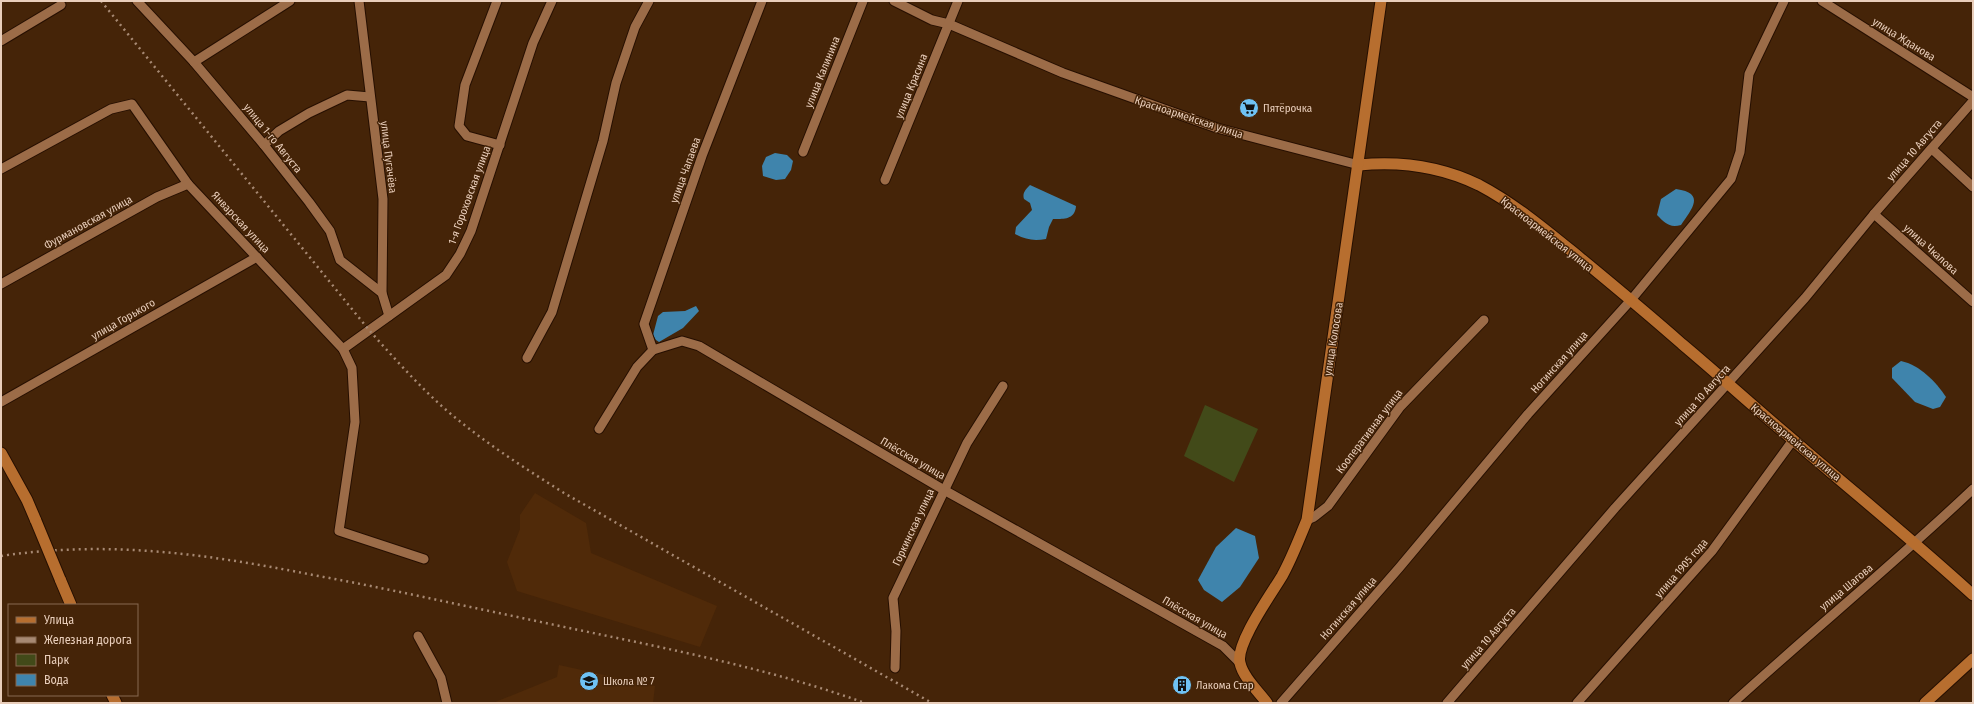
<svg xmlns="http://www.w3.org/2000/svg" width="1974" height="704" font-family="'Fira Sans Condensed',sans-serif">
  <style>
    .built { fill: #502a09 }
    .green { fill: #424a19 }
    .water { fill: #3f84ac }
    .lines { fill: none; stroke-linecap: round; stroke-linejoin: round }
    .minor-casing { stroke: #260f00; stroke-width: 11 }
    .major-casing { stroke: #260f00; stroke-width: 13 }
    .minor { stroke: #9c6c48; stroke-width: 9 }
    .major { stroke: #b76e2f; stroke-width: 11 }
    .rail { stroke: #a78973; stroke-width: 2.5; stroke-dasharray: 2 4; stroke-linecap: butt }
    .major-bridge-casing { stroke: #260f00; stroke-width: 13; stroke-linecap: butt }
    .major-bridge { stroke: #b76e2f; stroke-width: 11 }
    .labels { text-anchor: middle; stroke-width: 3; stroke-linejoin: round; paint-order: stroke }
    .street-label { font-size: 11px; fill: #e9cebb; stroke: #452408 }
    .poi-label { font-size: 11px; fill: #e9cebb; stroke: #452408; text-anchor: start }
  </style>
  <rect width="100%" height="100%" fill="#452408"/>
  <g class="built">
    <path d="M535,493L586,523L591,553L717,606L700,647L517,591L507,562L520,529V515Z"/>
    <path d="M559,665L655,686L653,703H493L557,677Z"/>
  </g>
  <path class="green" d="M1205,405L1258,429L1234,482L1184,456Z"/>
  <g class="water">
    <path d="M775,153L787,155L793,161L791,170L785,179L776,180L763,176L762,166L766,157Z"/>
    <path d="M1030,185L1076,206C1075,220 1063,219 1053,219L1049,227L1046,239C1034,241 1026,240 1015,234L1016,227L1032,210L1030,203L1024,199C1022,193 1026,189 1030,185Z"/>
    <path d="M1676,189C1706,193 1692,209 1681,225C1669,228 1665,223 1657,215L1661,199Z"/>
    <path d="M696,306L699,311L683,328L659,342L656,340L653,335L658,316L663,312L685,311Z"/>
    <path d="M1901,361C1920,365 1936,382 1946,397L1940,407L1933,409L1915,402L1892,378V368Z"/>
    <path d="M1236,528L1255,536L1259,558L1240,587L1222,602L1204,590L1198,580L1216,547Z"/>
  </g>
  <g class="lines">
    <defs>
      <g id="minor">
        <path d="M137,1L194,62L264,145L309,202L330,231L340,260L382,293"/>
        <path d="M359,1L383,199L382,293L389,316"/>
        <path d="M497,1L465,85L459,126L467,136L500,145"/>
        <path d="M894,1L932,20L949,24L1063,73L1217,128L1359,165"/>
        <path d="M1822,1L1973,97"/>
        <path d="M1,41L61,5"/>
        <path d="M194,62L290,1"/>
        <path d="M264,145L279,131L309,113L347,95L370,97"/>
        <path d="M1932,149L1973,187"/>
        <path d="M803,152L863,1"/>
        <path d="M1,169L111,109L132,104L188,184L343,349L352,368L355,422L339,531L424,559"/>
        <path d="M885,180L958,1"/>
        <path d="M1874,214L1973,302"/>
        <path d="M1,284L157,197L188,184"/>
        <path d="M343,349L446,275L460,254L471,231L533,43L552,1"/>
        <path d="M653,350L644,324L702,156L762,1"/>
        <path d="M527,358L552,312L603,141L616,83L635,27L649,1"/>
        <path d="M1,402L257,257"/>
        <path d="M599,429L637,367L653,350L682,341L699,346L944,490L1223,646L1239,662"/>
        <path d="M1307,520L1314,517L1328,506L1400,407L1484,320"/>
        <path d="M418,636L441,678L447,703"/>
        <path d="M895,668L896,631L893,598L967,443L1003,386"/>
        <path d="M1281,703L1399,568L1528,414L1631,300L1731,179L1740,152L1749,74L1784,1"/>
        <path d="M1447,703L1615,508L1805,298L1874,214L1973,101"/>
        <path d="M1577,703L1712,551L1793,440"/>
        <path d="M1733,703C1812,631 1895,563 1973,489"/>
      </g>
      <g id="major">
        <path d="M1359,165C1400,161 1442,167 1479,185C1515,204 1547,231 1579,257C1613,285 1648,314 1682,344C1719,375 1755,408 1792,439C1852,491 1914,541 1973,595"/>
        <path d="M1,453L27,500L36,521"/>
        <path d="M60,579L71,605"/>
        <path d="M112,695L116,703"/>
        <path d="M1267,703C1258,691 1243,677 1240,663C1235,644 1272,593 1282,576C1292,558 1299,539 1307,520L1381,1"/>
        <path d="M1925,703L1973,659"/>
      </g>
    </defs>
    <use href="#minor" class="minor-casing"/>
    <use href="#major" class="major-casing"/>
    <use href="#minor" class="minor"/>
    <use href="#major" class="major"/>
    <g class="rail">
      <path d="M101,1L369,330C393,357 418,385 445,409C482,441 523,467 564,493L932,703"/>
      <path d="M1,556C108,540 208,554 313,575C380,587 446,602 513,616C631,642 751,662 865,703"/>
    </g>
    <defs>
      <path id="major-bridge" d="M36,521L60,579"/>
    </defs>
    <use href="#major-bridge" class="major-bridge-casing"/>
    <use href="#major-bridge" class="major-bridge"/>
  </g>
  <defs>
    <symbol id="supermarket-disc" viewBox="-11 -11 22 22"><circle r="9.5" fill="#6fc2f4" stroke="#452408"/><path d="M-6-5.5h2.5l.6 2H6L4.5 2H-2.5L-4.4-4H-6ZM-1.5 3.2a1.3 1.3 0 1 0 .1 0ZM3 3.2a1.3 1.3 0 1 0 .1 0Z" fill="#111"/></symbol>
    <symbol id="school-disc" viewBox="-11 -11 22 22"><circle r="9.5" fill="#6fc2f4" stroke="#452408"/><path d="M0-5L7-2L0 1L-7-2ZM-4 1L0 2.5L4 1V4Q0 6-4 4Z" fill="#111"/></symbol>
    <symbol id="building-disc" viewBox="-11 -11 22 22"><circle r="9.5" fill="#6fc2f4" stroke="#452408"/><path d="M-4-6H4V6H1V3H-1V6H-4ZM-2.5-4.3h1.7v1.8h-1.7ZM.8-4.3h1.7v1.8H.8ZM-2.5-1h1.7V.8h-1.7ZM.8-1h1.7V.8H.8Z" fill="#111"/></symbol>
  </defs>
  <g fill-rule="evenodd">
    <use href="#supermarket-disc" x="1238" y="97" width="22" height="22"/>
    <use href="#school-disc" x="578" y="670" width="22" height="22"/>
    <use href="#building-disc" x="1171" y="674" width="22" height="22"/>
  </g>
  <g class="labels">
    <g class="street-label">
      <text transform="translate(1904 39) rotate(32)" y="4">улица Жданова</text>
      <text transform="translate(822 72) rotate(-68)" y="4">улица Калинина</text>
      <text transform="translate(911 86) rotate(-68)" y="4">улица Красина</text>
      <text transform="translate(1189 117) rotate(18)" y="4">Красноармейская улица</text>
      <text transform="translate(273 138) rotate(51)" y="4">улица 1-го Августа</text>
      <text transform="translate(1914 150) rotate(-49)" y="4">улица 10 Августа</text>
      <text transform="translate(389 157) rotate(83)" y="4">улица Пугачёва</text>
      <text transform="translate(685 170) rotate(-70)" y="4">улица Чапаева</text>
      <text transform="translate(469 195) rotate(-70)" y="4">1-я Гороховская улица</text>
      <text transform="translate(88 222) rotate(-29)" y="4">Фурмановская улица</text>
      <text transform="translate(241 222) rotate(47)" y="4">Январская улица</text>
      <text transform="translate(1547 234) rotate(38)" y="4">Красноармейская улица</text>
      <text transform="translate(1931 249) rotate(42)" y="4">улица Чкалова</text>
      <text transform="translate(123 319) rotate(-30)" y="4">улица Горького</text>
      <text transform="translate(1333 339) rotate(-81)" y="4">улица Колосова</text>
      <text transform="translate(1559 362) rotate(-48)" y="4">Ногинская улица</text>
      <text transform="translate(1702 395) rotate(-48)" y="4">улица 10 Августа</text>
      <text transform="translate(1369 431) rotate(-53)" y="4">Кооперативная улица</text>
      <text transform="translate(1796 442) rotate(40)" y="4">Красноармейская улица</text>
      <text transform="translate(913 458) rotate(30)" y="4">Плёсская улица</text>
      <text transform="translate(913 527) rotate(-65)" y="4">Горкинская улица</text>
      <text transform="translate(1681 568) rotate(-49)" y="4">улица 1905 года</text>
      <text transform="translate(1846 587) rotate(-40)" y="4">улица Шагова</text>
      <text transform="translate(1348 608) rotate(-49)" y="4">Ногинская улица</text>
      <text transform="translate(1195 617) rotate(30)" y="4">Плёсская улица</text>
      <text transform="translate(1488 638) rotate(-49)" y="4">улица 10 Августа</text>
    </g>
    <g class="poi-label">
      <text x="1263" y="112">Пятёрочка</text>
      <text x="603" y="685">Школа № 7</text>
      <text x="1196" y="689">Лакома Стар</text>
    </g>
  </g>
  <rect width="1974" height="704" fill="none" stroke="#e9cebb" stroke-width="4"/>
  <rect x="8" y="604" width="130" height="92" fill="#452408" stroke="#876850"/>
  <rect x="16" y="617" width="20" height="6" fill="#b76e2f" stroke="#876850"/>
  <text x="44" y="624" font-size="12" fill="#e9cebb">Улица</text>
  <rect x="16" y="637" width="20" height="6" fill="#a78973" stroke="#876850"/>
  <text x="44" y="644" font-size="12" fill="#e9cebb">Железная дорога</text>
  <rect x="16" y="654" width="20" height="12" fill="#424a19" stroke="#876850"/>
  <text x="44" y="664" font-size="12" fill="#e9cebb">Парк</text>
  <rect x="16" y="674" width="20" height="12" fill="#3f84ac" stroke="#876850"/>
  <text x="44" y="684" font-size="12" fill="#e9cebb">Вода</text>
</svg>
